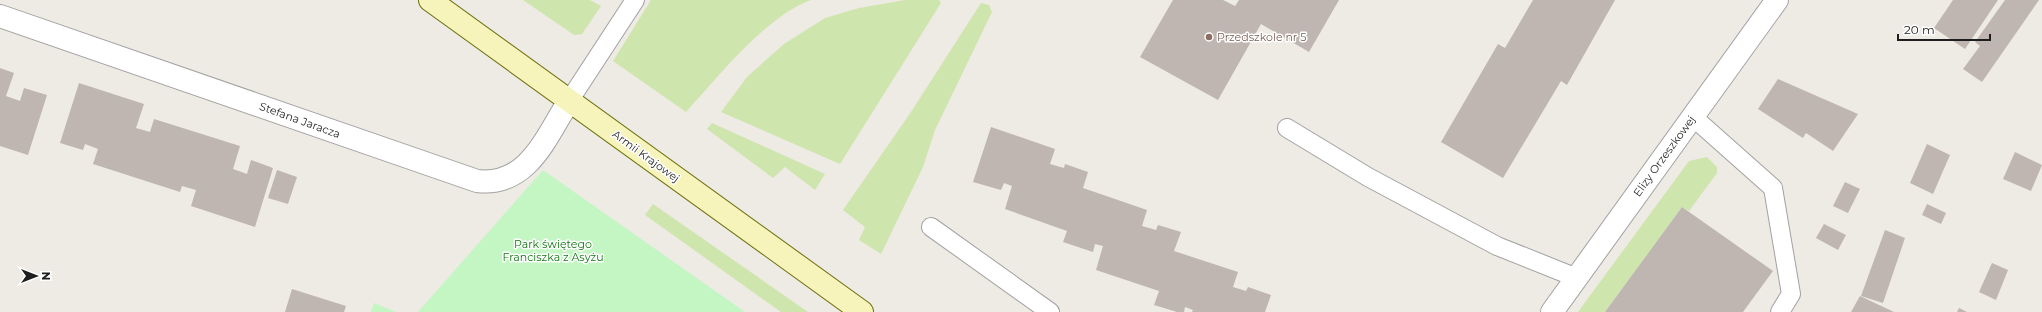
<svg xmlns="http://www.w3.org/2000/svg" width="2042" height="312" font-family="Montserrat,sans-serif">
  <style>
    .grass { fill: #cee6ad }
    .park { fill: #c4f6c4 }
    .building { fill: #bfb6b1 }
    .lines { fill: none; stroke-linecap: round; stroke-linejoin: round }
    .lane-casing { stroke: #a2a2a2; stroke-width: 20 }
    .street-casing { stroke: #a2a2a2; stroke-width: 24 }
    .secondary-casing { stroke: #6c6f0b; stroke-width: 24 }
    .lane { stroke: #fff; stroke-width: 18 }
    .street { stroke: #fff; stroke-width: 22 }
    .secondary { stroke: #f6f4bb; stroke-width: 22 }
    .education-dot { fill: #8d6e63; stroke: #fff; stroke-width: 1.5 }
    .labels { text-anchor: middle; stroke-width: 3; stroke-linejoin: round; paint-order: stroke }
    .education-label { font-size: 11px; fill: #785e54; stroke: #fff; text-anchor: start }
    .street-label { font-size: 11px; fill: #1e1e1e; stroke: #fff }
    .park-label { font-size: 11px; fill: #127612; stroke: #fff }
  </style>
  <rect width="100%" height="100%" fill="#eeeae4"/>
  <g class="grass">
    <path d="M523,0H590L601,6L582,34L574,35Z"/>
    <path d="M651,0H811C765,17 719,76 686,112L613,61Z"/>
    <path d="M905,0H939L941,3L840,164L721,112L747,77L784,44L825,18L859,8Z"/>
    <path d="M981,3L989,5L992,12L935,130L923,167L881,254L859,240L865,227L843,210L911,112Z"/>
    <path d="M712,123L825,174L815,190L785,167L773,178L707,129Z"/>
    <path d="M1707,157L1717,167V173L1689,211L1682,207L1605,312H1578L1689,161Z"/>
    <path d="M653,204L808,312H781L645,215Z"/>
  </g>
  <g class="park">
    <path d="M543,170L745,312H418Z"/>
    <path d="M374,303L396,312H371Z"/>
  </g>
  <g class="building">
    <path d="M1173,0H1223L1235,6L1239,0H1339L1309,52L1261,24L1218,100L1140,57Z"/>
    <path d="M1533,0H1615L1567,85L1561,81L1503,178L1441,142L1498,44L1505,48Z"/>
    <path d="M1953,0H1998L1965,49L1934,28Z"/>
    <path d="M2005,0H2039L1982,82L1963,69L1980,46L1975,42Z"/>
    <path d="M0,68L14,73L6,96L20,101L24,88L47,95L28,155L0,146Z"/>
    <path d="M1778,79L1858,114L1833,151L1806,133L1803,138L1758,109Z"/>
    <path d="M79,83L144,104L136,128L150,132L154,119L240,146L233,169L247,174L251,160L273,168L255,227L191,206L196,190L182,186L180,192L93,164L98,149L85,144L83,150L60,143Z"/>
    <path d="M991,127L1055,149L1050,164L1064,168L1065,164L1088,172L1083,188L1147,210L1142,226L1156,230L1158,225L1181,232L1174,251L1238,272L1233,287L1246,291L1248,287L1271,295L1265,312H1192L1193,310L1185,307L1184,312H1177L1154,305L1159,291L1096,270L1103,246L1095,244L1093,252L1063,242L1067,231L1005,209L1012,186L1004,183L1001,190L973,182Z"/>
    <path d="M1927,144L1950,155L1933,194L1910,183Z"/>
    <path d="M2015,152L2042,165L2031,191L2003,179Z"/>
    <path d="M277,170L297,177L288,204L268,198Z"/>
    <path d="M1845,182L1860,189L1848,213L1833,206Z"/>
    <path d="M1927,204L1946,213L1941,224L1922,215Z"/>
    <path d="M1682,207L1773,271L1743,312H1605Z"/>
    <path d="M1824,224L1846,235L1838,250L1816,238Z"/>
    <path d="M1885,230L1905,238L1883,303L1861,296Z"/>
    <path d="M1992,263L2008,270L1996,300L1979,292Z"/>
    <path d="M292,289L346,306L344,312H285Z"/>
    <path d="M1860,296L1894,312H1851Z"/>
    <path d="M1959,308L1967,312H1957Z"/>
  </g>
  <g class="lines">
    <defs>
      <g id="lane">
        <path d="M569,101L635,0"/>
        <path d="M1693,117L1773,188L1791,294L1780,312"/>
        <path d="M1287,128L1368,177L1497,246L1577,278"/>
        <path d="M931,227L1050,312"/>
      </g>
      <g id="street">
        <path d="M0,16L477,181C528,187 546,137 569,101"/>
        <path d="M1552,312L1777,0"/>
      </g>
      <path id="secondary" d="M430,0L862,312"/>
    </defs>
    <use href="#lane" class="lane-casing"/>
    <use href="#street" class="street-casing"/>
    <use href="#secondary" class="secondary-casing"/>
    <use href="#lane" class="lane"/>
    <use href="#street" class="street"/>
    <use href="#secondary" class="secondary"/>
  </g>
  <circle class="education-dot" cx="1209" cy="37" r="4"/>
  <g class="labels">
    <g class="education-label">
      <text x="1217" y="41">Przedszkole nr 5</text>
    </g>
    <g class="street-label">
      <text transform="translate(300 120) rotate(20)" y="4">Stefana Jaracza</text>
      <text transform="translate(646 156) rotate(36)" y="4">Armii Krajowej</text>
      <text transform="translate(1664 156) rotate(-54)" y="4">Elizy Orzeszkowej</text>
    </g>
    <g class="park-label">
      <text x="553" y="248">Park świętego<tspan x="553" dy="13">Franciszka z Asyżu</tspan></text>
    </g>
  </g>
  <g transform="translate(36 276) rotate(90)" stroke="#ffffff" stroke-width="3" paint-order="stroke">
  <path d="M0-3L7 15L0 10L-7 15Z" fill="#1e1e1e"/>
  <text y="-6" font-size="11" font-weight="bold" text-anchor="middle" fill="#1e1e1e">N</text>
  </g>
  <path d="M1898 34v6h92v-6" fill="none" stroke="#1e1e1e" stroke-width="2"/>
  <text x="1904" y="34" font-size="12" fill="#1e1e1e" stroke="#ffffff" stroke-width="3" paint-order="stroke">20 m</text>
</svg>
